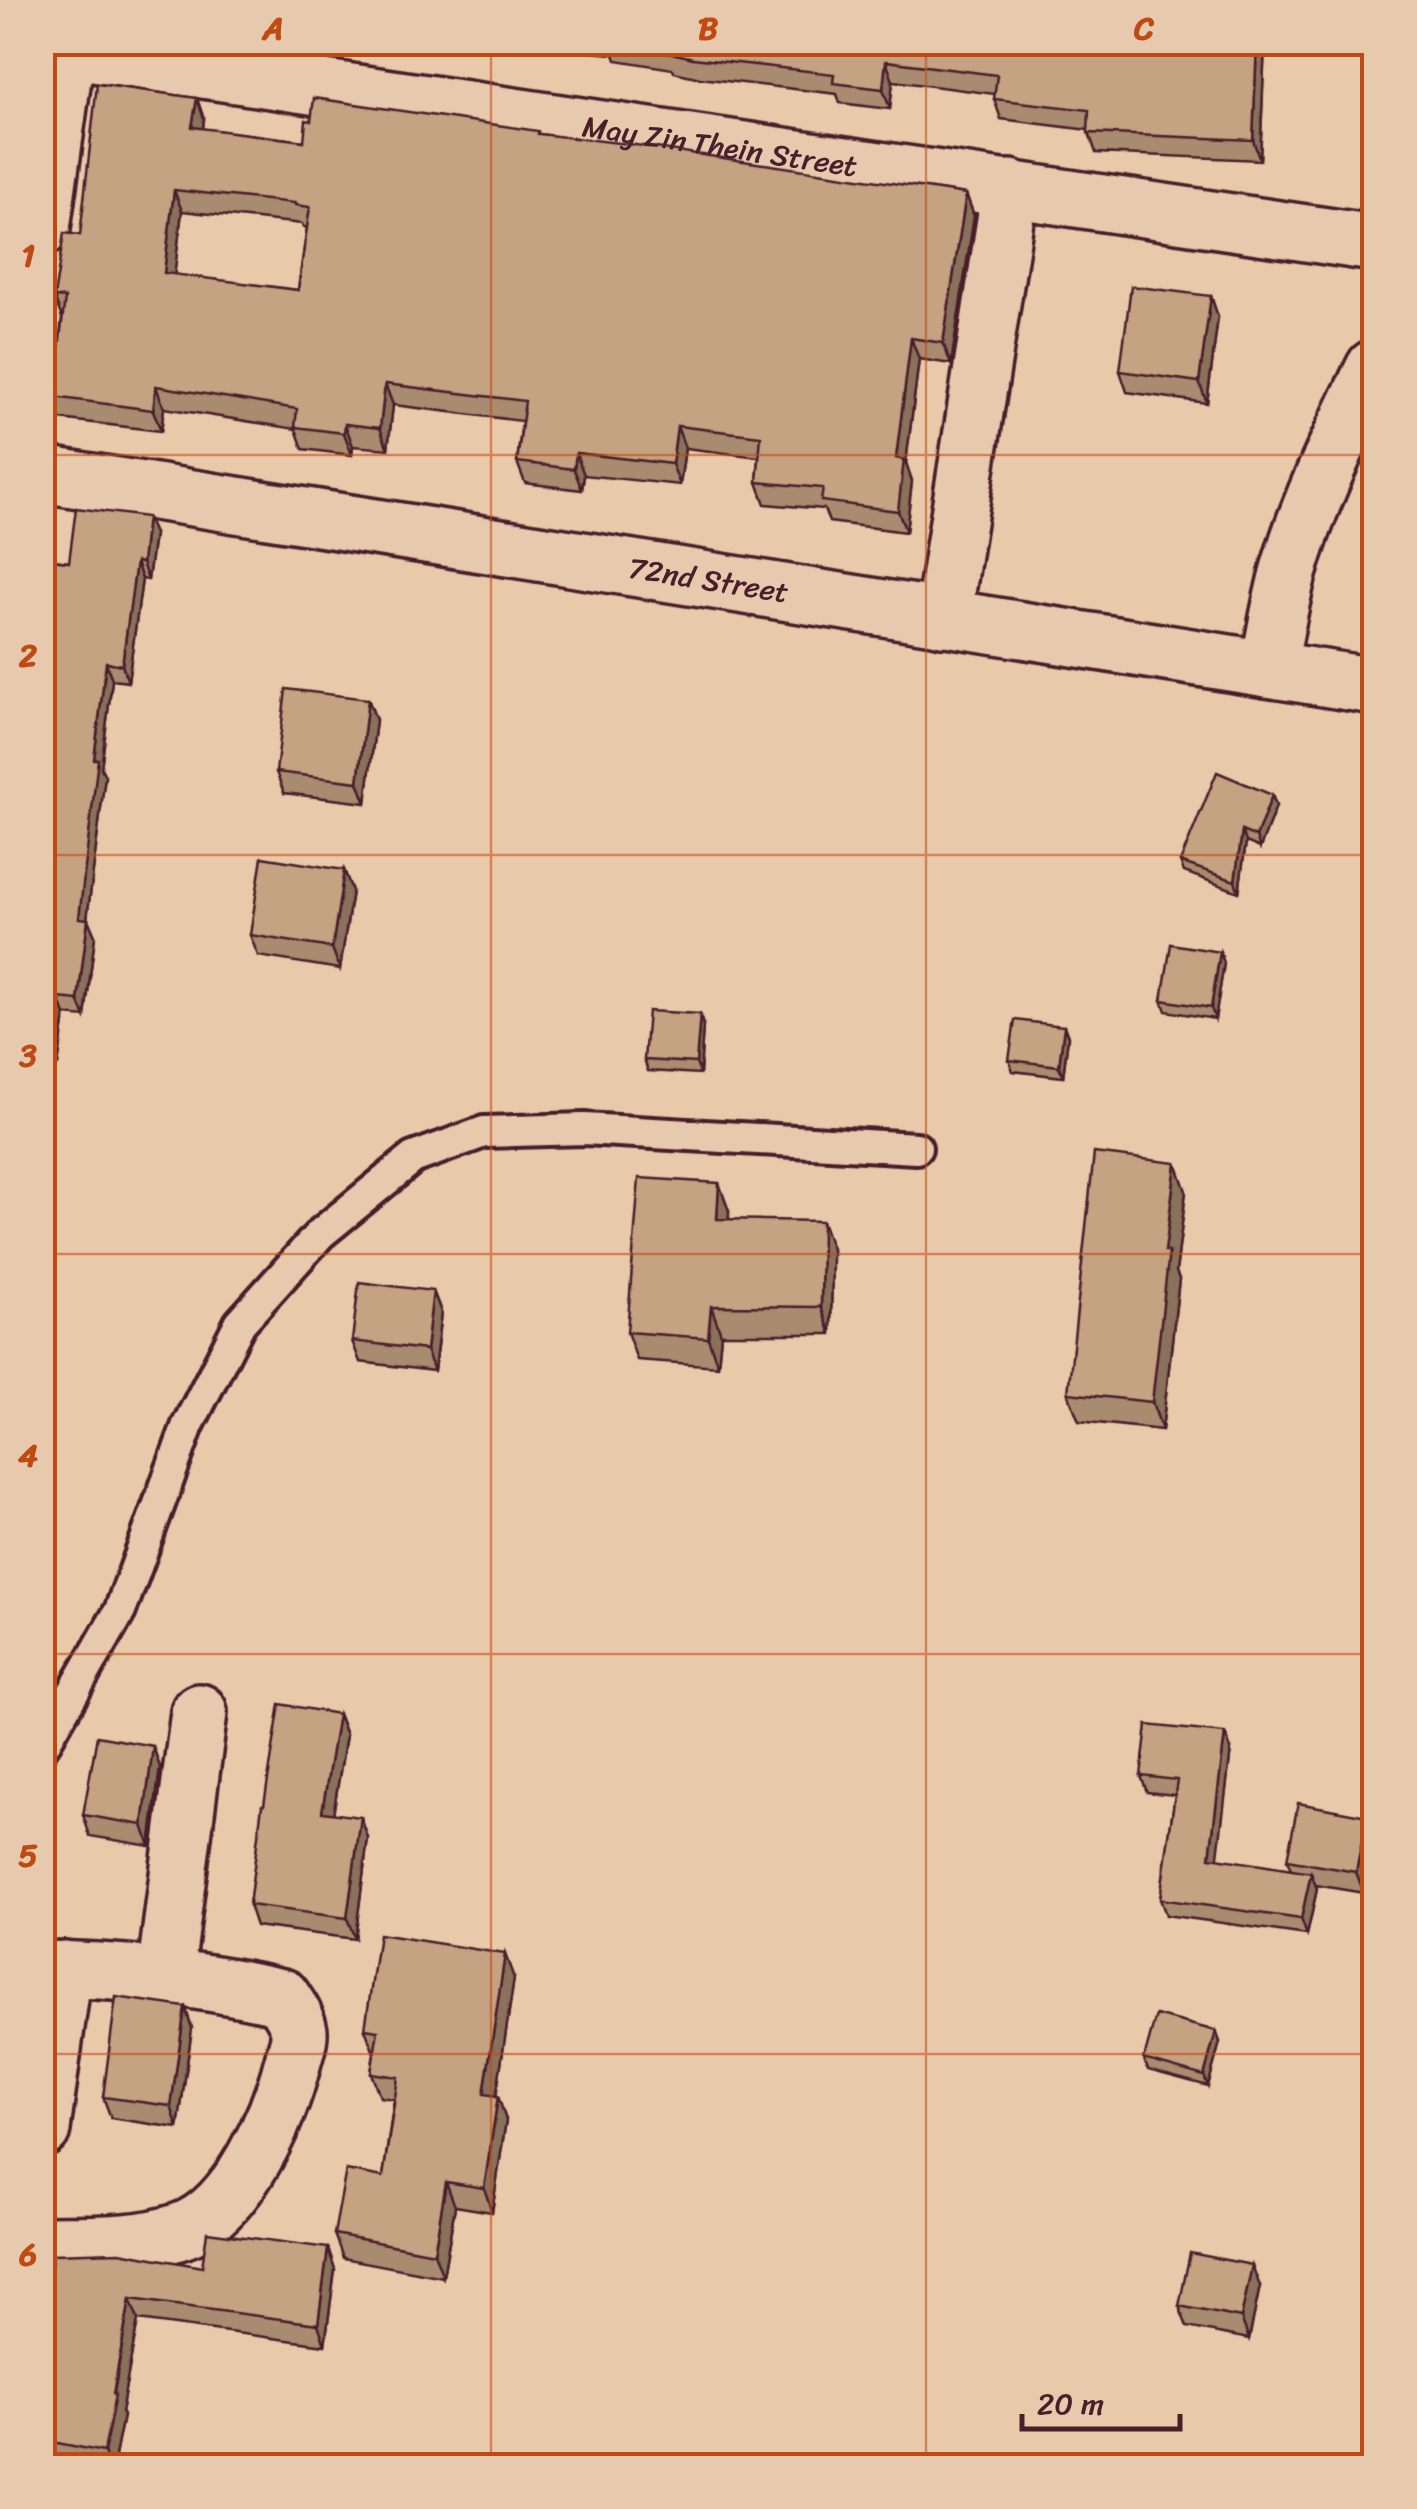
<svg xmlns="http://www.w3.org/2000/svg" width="1417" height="2509" font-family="Sriracha,sans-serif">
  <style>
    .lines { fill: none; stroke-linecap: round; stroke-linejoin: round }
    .service-casing { stroke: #4a1f2b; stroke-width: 38 }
    .minor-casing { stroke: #4a1f2b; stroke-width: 62 }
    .service { stroke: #e7caae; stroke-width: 30 }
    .minor { stroke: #e7caae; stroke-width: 55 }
    .wall { fill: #a98b70; stroke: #4a1f2b; stroke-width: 2.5; fill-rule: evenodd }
    .shaded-wall { fill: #89715b; stroke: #4a1f2b; stroke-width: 2.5 }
    .building { fill: #c4a282; stroke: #4a1f2b; stroke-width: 2.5; fill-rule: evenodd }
    .grid { fill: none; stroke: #c04a14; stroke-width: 2.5; stroke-opacity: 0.55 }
    .labels { text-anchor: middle; stroke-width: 8; stroke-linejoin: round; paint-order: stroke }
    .street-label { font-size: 30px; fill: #4a1f2b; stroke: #e7caae }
    .neatline { fill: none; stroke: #c04a14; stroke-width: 4 }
    .grid-label { font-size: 32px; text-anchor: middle; font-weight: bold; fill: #c04a14 }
  </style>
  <rect width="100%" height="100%" fill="#e8caab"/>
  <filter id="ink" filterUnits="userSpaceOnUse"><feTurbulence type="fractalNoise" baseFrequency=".01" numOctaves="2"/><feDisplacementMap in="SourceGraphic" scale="20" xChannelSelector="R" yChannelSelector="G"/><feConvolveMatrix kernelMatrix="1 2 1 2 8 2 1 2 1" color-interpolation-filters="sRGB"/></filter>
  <g filter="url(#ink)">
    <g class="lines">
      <defs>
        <path id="service" d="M42,1747L120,1611L188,1425L240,1323L320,1234L413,1158L484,1132L584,1129L916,1148"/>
        <g id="minor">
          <path id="s1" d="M67,50L1374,243"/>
          <path d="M42,228L68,42"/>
          <path id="s2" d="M42,474L1374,686"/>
          <path d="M943,618L1010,188"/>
          <path d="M1268,669C1275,636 1280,602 1289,570C1309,500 1343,433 1374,368"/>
          <path d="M42,1969C123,1970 203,1979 282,1997C289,2008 297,2018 299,2031C300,2041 295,2052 293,2061C279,2116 239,2211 181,2231C138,2246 88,2243 42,2244"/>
          <path d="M165,1976L199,1712"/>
          <path d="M42,2129L64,1969"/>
        </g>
      </defs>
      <use href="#service" class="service-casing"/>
      <use href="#minor" class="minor-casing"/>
      <use href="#service" class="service"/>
      <use href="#minor" class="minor"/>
    </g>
    <g class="wall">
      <path d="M506,42H1265L1260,160L1096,153L1088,130L1001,119L994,99L995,94L893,81L890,109L840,103L837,94L700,78L674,72L673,69L616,60L614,54L551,49Z"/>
      <path d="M204,119L203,129L304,141L540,134L966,194L974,216L951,364L919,359L906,463L912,481L906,532L829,522L824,509L765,504L757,482L759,457L685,448L680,485L584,475L582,490L525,483L517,462L522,421L393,405L388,449L353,446L352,455L303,449L296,429L164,408L161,431L60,419L53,397L62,318L54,297L80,235ZM182,211L302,224L303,227H307L298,290L174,275Z"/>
      <path d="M1211,296L1218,317L1207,403L1127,392L1120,371Z"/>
      <path d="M154,534L148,580L142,579L128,682L112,680L101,768L105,776L87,919L95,936L85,1017L65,1015L58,1065L42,1063V559L69,562Z"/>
      <path d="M368,699L376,720L366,803L284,793L276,772Z"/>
      <path d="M1272,795L1276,806L1260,848L1246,842L1239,892L1184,872L1180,862Z"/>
      <path d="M344,870L352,891L340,969L258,956L250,935Z"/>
      <path d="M1220,952L1224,963L1215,1019L1166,1011L1162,1000Z"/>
      <path d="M703,1025L700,1074L648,1071L644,1060Z"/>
      <path d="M1064,1026L1068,1037L1063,1077L1013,1071L1009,1060Z"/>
      <path d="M1186,1191L1176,1272L1179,1279L1162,1430L1079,1421L1068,1393Z"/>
      <path d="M729,1211V1220L832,1249L831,1334H721L718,1366L637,1360L627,1332Z"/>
      <path d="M433,1291L441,1312L434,1371L360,1362L352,1341Z"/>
      <path d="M338,1714L346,1735L333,1814L368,1838L355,1939L256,1926L249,1905L264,1805Z"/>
      <path d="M1231,1749L1217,1859L1291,1870L1287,1860L1374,1837L1364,1893L1315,1885L1317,1889L1307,1935L1166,1915L1160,1899L1175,1795L1147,1792L1141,1776Z"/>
      <path d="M160,1767L150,1846L90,1836L83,1815Z"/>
      <path d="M514,1978L496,2096L506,2120L492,2212L455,2206L443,2277L343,2258L334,2234L383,2177L394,2099L380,2097L371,2073L374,2053L365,2029Z"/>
      <path d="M185,2007L192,2028L178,2128L111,2118L103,2097Z"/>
      <path d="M1216,2031L1220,2042L1208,2086L1148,2070L1144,2059Z"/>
      <path d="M328,2248L335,2269L325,2345L138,2320L121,2412L123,2416L113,2466H78L46,2460L42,2450V2419L49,2388L44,2387L42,2383V2341L49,2317L44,2305L202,2267Z"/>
      <path d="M1260,2286L1249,2339L1187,2327L1179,2306Z"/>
    </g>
    <g class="shaded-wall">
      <path d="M1257,42H1265L1260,160L1253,140Z"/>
      <path d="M886,61L893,81L890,109L883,89Z"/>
      <path d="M197,98L204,119L200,149L192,127Z"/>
      <path d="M174,190L182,211L172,295L164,273Z"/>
      <path d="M966,194L974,216L951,364L943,343Z"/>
      <path d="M1211,296L1218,317L1207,403L1199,382Z"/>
      <path d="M911,338L919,359L906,463L912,481L906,532L898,511L896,458Z"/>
      <path d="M385,384L393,405L388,449L380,428Z"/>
      <path d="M156,386L164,408L161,431L153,410Z"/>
      <path d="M345,424L353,446L352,455L344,433Z"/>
      <path d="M677,426L685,448L680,485L672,464Z"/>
      <path d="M576,453L584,475L582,490L574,469Z"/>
      <path d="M147,517L154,534L148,580L142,563Z"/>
      <path d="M136,562L142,579L128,682L122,665Z"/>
      <path d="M106,662L112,680L101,768L105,776L85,935L79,918L94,759Z"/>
      <path d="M368,699L376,720L366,803L358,782Z"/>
      <path d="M1272,795L1276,806L1260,848L1256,837Z"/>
      <path d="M1242,831L1246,842L1239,892L1235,881Z"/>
      <path d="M344,870L352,891L340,969L332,948Z"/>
      <path d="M88,919L95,936L85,1017L78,1000Z"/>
      <path d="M1220,952L1224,963L1215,1019L1211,1008Z"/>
      <path d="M59,998L65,1015L58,1065L52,1048Z"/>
      <path d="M700,1014L703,1025L700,1074L696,1063Z"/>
      <path d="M1064,1026L1068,1037L1063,1077L1059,1066Z"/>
      <path d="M1176,1163L1186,1191L1176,1272L1179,1279L1162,1430L1152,1402L1165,1251Z"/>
      <path d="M719,1183L729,1211L727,1247L717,1219Z"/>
      <path d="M822,1221L832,1249L831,1334L821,1307Z"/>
      <path d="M433,1291L441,1312L434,1371L426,1350Z"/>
      <path d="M711,1306L721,1334L718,1366L708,1338Z"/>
      <path d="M338,1714L346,1735L330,1833L322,1812Z"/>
      <path d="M1225,1733L1231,1749L1216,1873L1210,1857Z"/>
      <path d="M153,1746L160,1767L150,1846L143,1825Z"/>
      <path d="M1367,1816L1374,1837L1364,1893L1356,1872Z"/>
      <path d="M361,1817L368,1838L355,1939L347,1918Z"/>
      <path d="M1311,1873L1317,1889L1307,1935L1301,1919Z"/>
      <path d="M505,1954L514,1978L493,2118L484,2094Z"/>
      <path d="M185,2007L192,2028L178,2128L171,2106Z"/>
      <path d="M1216,2031L1220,2042L1208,2086L1204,2076Z"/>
      <path d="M498,2096L506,2120L492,2212L484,2188Z"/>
      <path d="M446,2182L455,2206L443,2277L434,2253Z"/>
      <path d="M328,2248L335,2269L325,2345L318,2324Z"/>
      <path d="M1252,2265L1260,2286L1249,2339L1241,2318Z"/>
      <path d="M130,2299L138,2320L121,2412L123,2416L113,2466H109L104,2452Z"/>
    </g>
    <g class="building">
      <path d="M625,42H1257L1253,140L1088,133L1089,110L994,99L997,75L886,61L883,89L833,83L834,74L693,58L667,52V49Z"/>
      <path d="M97,84L197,98L192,127L304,141L306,120L311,121L314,98L538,131V134L629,144L966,194L943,343L911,338L896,458L904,460L898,511L821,501L823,488L757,482L761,436L677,426L672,464L576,453L574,469L517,462L525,401L385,384L380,428L345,424L344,433L295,427L297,409L156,386L153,410L53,397L65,298L54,297L64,233L80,235ZM174,190L295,203V205L310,207L298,290L164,273Z"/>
      <path d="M1131,286L1211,296L1199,382L1120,371Z"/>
      <path d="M76,508L147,517L142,563L136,562L122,665L106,662L94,759H98L79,918L88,919L78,1000L59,998L52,1048L42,1047V559L69,562Z"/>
      <path d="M286,689L368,699L358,782L276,772Z"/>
      <path d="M1217,772L1272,795L1256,837L1242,831L1235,881L1180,862Z"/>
      <path d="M262,857L344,870L332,948L250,935Z"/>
      <path d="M1171,944L1220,952L1211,1008L1162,1000Z"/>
      <path d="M648,1011L700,1014L696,1063L644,1060Z"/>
      <path d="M1015,1020L1064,1026L1059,1066L1009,1060Z"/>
      <path d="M1094,1153L1176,1163L1165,1251L1169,1252L1152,1402L1068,1393Z"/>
      <path d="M639,1178L719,1183L717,1219L822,1221L821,1307L711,1306L708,1338L627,1332Z"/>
      <path d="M359,1282L433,1291L426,1350L352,1341Z"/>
      <path d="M280,1704L338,1714L322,1812L361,1817L347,1918L249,1905L262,1805H264Z"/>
      <path d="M1147,1725L1225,1733L1210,1857L1311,1873L1301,1919L1160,1899L1177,1780L1141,1776Z"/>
      <path d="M97,1736L153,1746L143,1825L83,1815Z"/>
      <path d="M1298,1803L1367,1816L1356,1872L1287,1860Z"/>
      <path d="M379,1934L505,1954L484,2094L498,2096L484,2188L446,2182L434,2253L334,2234L346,2170L383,2177L398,2077L371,2073L378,2031L365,2029Z"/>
      <path d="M116,1997L185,2007L171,2106L103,2097Z"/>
      <path d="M1156,2015L1216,2031L1204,2076L1144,2059Z"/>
      <path d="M207,2232L328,2248L318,2324L130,2299L113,2394L115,2395L104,2452L42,2440V2419L52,2370L42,2367V2341L52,2306L44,2305L53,2254L120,2252L202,2267Z"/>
      <path d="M1190,2253L1252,2265L1241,2318L1179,2306Z"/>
    </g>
  </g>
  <path class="grid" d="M491,42V2466M926,42V2466M42,455H1374M42,855H1374M42,1254H1374M42,1654H1374M42,2054H1374"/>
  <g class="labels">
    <g class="street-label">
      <text dy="10" stroke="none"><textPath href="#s1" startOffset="660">May Zin Thein Street</textPath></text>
      <text dy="10" stroke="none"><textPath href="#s2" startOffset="675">72nd Street</textPath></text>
    </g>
  </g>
  <rect width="1417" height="2509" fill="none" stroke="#e7caae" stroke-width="110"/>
  <path d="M1022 2414v15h158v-15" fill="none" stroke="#4a1f2b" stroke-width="5"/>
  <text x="1037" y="2414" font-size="30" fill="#4a1f2b" stroke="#e7caae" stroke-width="8" paint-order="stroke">20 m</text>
  <rect x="55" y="55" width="1307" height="2399" class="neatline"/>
  <g class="grid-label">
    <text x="273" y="39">A</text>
    <text x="708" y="39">B</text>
    <text x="1144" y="39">C</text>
    <text x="28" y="266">1</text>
    <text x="28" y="666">2</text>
    <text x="28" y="1066">3</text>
    <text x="28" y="1466">4</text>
    <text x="28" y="1866">5</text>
    <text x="28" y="2265">6</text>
  </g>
</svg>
